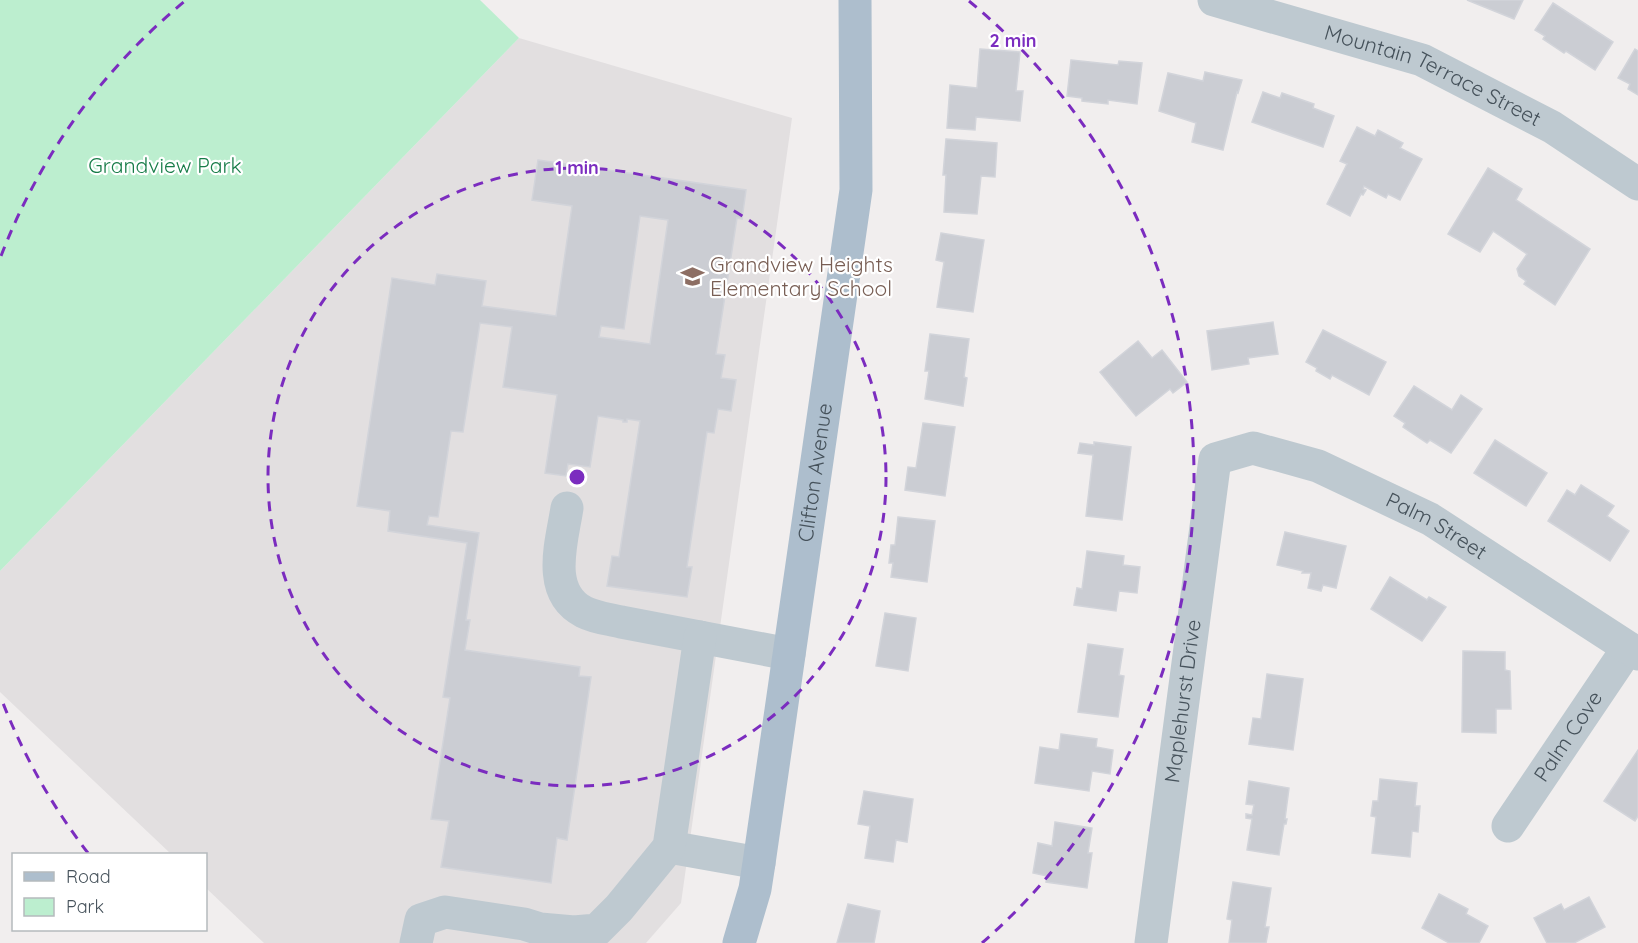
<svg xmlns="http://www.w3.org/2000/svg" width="1638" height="943" font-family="Quicksand,sans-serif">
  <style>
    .education { fill: #e2dfe0 }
    .green { fill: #bceecf }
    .building { fill: #cbcdd3; stroke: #d2d4da; stroke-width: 1.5; fill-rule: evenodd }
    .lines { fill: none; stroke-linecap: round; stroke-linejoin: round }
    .minor { stroke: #bec9d0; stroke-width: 33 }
    .major { stroke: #adbecd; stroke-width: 33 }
    .ring { fill: none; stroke: #7b2cbf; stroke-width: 3; stroke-dasharray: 10 8 }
    .labels { text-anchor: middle; stroke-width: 4.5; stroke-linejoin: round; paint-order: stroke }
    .street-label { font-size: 21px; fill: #46525b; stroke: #fff }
    .park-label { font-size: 21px; fill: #177c48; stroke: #fff }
    .education-label { font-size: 21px; fill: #785e54; stroke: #fff; text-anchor: start }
    .centre { fill: #7b2cbf; stroke: #fff; stroke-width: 3 }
    .ring-label { font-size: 18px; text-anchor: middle; font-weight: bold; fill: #7b2cbf; stroke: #fff; stroke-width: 4.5; stroke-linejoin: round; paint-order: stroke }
  </style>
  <rect width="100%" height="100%" fill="#f1eeee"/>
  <path class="education" d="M519,38L792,118L681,903L646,943H264L206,888V854H171L0,692V571Z"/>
  <path class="green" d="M0,0H480L519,38L0,571Z"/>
  <g class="building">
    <path d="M1467,0H1523L1514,19Z"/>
    <path d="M1553,3L1613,42L1595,70L1566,51L1564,53L1543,39L1545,36L1535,30Z"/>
    <path d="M980,49L1020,52L1016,91H1023L1020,121L976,117L975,130L947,128L950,85L977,88Z"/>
    <path d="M1635,49L1638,51V95L1628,89L1630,84L1618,78Z"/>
    <path d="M1071,60L1118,65L1119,61L1142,63L1137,104L1108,100V104L1082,101V98L1067,96Z"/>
    <path d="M1205,72L1242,80L1238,93L1237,92L1223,150L1192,142L1196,123L1159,111L1168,73L1203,81Z"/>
    <path d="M1263,92L1280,98L1282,93L1314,104L1313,108L1334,116L1323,147L1252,122Z"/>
    <path d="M1357,127L1375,136L1378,130L1403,143L1400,148L1422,159L1400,200L1388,194L1386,198L1364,186L1363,189L1366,190L1363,195L1361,194L1350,216L1327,204L1347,164L1340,161Z"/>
    <path d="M946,139L997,143L995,177L981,176L977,214L944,212L946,175H943Z"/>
    <path d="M538,160L746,190L742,219L737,218L716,354L725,355L721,378L736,380L731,411L718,409L714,433L707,432L687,567H692L687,597L607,586L612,556L619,557L640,421L627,419V422H623V420L598,416L590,467L568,464L566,476L545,473L557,395L503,387L512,327L480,323L463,432L451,431L438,517L429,516L427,525L479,533L466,620H470L465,650L580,667L579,676L591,677L567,840L557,838L551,883L441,867L449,821L431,819L450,698L443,697L467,543L388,531L390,511L357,506L392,278L435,285L437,274L486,281L482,306L556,316L572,206L532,200ZM640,216L668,220L650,344L599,337L601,326L624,329Z"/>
    <path d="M1488,168L1522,189L1516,200L1590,249L1555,305L1524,284L1526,281L1519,276L1517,269L1527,254L1493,231L1480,252L1448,234Z"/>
    <path d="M941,233L984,240L973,312L937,307L944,262L936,260Z"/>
    <path d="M1273,322L1278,354L1248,358L1249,364L1212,370L1207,331Z"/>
    <path d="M1323,330L1386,362L1369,395L1332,375L1330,379L1316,371L1317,368L1306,362Z"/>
    <path d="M930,334L969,339L964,377L967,378L963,406L925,399L929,371H925Z"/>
    <path d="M1138,341L1152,358L1162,350L1187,382L1173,393L1170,389L1136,416L1100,372Z"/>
    <path d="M1414,386L1452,410L1461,395L1482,409L1451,453L1430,440L1427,443L1403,427L1405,423L1394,416Z"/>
    <path d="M923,423L955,427L945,496L905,490L908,467L916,468Z"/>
    <path d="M1495,440L1547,473L1526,506L1474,473Z"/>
    <path d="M1094,442L1131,447L1122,520L1086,516L1093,455L1078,453L1080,443L1094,445Z"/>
    <path d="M1581,485L1614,506L1607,516L1629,531L1610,561L1548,521L1567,490L1575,495Z"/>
    <path d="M898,517L935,521L927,582L891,577L893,563H889L891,545H895Z"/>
    <path d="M1285,532L1346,546L1336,588L1323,585L1321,591L1308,588L1311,573H1302L1303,571L1277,565Z"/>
    <path d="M1087,551L1124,556L1123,565L1140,567L1137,593L1119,591L1116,611L1074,605L1077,588L1082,589Z"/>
    <path d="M1390,577L1427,600L1429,597L1446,607L1422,641L1371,609Z"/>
    <path d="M885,613L916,618L908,671L876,666Z"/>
    <path d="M1088,644L1123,649L1119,675L1124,676L1118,717L1078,712Z"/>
    <path d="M1463,651L1505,652V670L1510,671L1511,709H1496V733L1462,732Z"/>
    <path d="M1267,674L1303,679L1293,750L1249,744L1253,718L1261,719Z"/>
    <path d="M1061,734L1097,739L1096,747L1113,750L1110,774L1092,771L1089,791L1035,783L1040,747L1059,750Z"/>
    <path d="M1638,750V816L1635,821L1604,801Z"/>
    <path d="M1380,779L1417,783L1415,806H1420L1418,832L1412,831L1410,857L1372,853L1376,817L1371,816L1373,801H1378Z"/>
    <path d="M1249,781L1289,788L1285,819H1287L1286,824H1284L1279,855L1247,850L1252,819L1246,818V814L1252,815L1254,805L1246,804Z"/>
    <path d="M864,791L913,799L907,842L896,840L893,862L865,858L870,826L858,824Z"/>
    <path d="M1055,822L1092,828L1088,853H1092L1087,888L1046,882L1047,876L1033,873L1038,843L1052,846Z"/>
    <path d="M1233,882L1271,888L1265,927H1269L1266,943H1229L1232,920L1227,919Z"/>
    <path d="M1439,894L1468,909L1466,914L1488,926L1479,943H1449L1422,928Z"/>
    <path d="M1589,897L1605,927L1574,943H1547L1534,918L1561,904L1564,910Z"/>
    <path d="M848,904L880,911L874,943H837Z"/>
  </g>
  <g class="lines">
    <g class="minor">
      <path id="s1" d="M1214,0L1422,60L1552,127L1638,184"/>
      <path d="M567,508C562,541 545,592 584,612C596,618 609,619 621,622L789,654"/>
      <path id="s2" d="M1508,826L1628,648"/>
      <path d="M669,847L759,863"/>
      <path d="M416,943L421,920L445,912L524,924L540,929L574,932L597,930L619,908L669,847L700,637"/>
      <path id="s3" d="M1151,943L1215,459L1253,448L1318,466L1430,519L1638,654"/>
    </g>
    <path class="major" id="s4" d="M739,943L755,889L759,863L856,190L855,0"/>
  </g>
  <g class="ring">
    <circle cx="577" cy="477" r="309"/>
    <path d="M88 853A617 617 0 0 1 1 698M1 256A617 617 0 0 1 185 1M969 1A617 617 0 0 1 982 943"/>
  </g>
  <defs>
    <symbol id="school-bare" viewBox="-9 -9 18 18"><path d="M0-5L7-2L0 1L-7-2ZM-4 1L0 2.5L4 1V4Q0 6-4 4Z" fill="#8d6e63" stroke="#fff" stroke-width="2.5" paint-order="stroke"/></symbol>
  </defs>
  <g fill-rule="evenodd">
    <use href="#school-bare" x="676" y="260" width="33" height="33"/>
  </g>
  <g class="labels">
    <g class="street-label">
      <text dy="7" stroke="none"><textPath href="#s1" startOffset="232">Mountain Terrace Street</textPath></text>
      <text dy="7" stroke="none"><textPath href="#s4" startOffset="477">Clifton Avenue</textPath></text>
      <text dy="7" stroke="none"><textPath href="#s3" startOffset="728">Palm Street</textPath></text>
      <text dy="7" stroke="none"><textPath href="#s3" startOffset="244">Maplehurst Drive</textPath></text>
      <text dy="7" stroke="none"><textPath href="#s2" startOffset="108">Palm Cove</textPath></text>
    </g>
    <g class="park-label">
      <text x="165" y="173">Grandview Park</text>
    </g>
    <g class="education-label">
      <text x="710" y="272">Grandview Heights<tspan x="710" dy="24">Elementary School</tspan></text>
    </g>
  </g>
  <circle cx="577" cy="477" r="9" class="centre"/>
  <g class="ring-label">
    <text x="1013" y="47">2 min</text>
    <text x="577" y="174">1 min</text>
  </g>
  <rect x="12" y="853" width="195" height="78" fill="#ffffff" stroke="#b5babd" stroke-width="1.5"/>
  <rect x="24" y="872" width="30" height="9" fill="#adbecd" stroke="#b5babd" stroke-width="1.5"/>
  <text x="66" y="883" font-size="18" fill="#46525b">Road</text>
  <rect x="24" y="898" width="30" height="18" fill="#bceecf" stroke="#b5babd" stroke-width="1.5"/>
  <text x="66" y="913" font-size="18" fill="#46525b">Park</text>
</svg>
